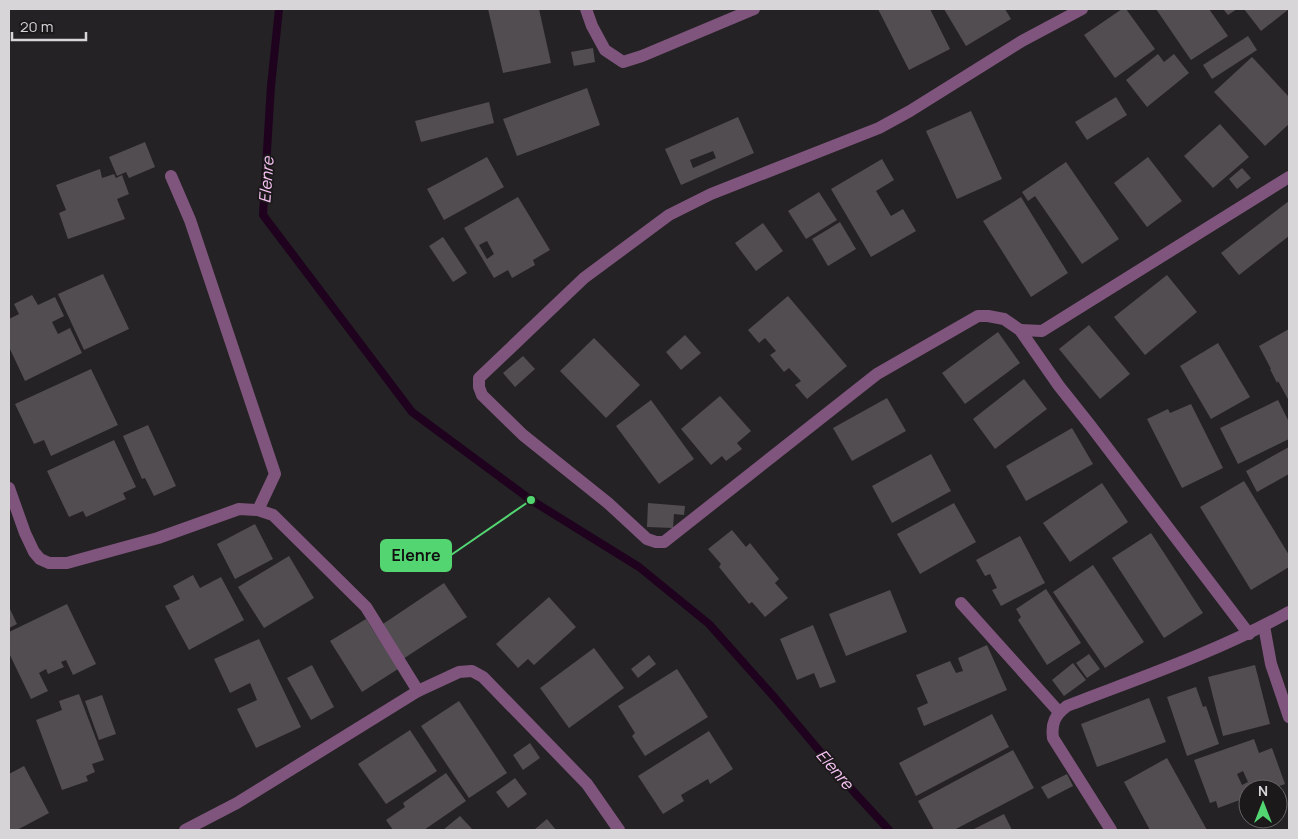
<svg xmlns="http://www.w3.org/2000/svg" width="1298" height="839" font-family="Manrope,sans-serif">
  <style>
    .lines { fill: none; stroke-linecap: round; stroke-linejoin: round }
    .stream { stroke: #1e021e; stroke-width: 8 }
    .building { fill: #514d51; fill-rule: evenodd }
    .minor { stroke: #7f557d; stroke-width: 12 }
    .labels { text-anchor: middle; stroke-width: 4; stroke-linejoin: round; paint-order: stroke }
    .water-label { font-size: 16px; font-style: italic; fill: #fac5f7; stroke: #1c191b }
    .leader { fill: none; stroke: #53d672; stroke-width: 2 }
    .callout-dot { fill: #53d672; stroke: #1c191b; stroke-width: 2 }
    .callout { fill: #53d672; stroke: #53d672; stroke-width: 2 }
    .callout-label { font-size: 16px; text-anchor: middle; font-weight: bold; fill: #111 }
  </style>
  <rect width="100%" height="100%" fill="#252225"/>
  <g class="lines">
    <path class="stream" d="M279,9L271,86L263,215L412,412L531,500L639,567L709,624L775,698L854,792L889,830"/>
  </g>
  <g class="building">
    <path d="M488,9H539L551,63L503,73Z"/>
    <path d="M878,9H930L950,49L909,70Z"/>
    <path d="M944,9H1005L1011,19L966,46Z"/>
    <path d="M1122,9H1126L1155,49L1115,78L1084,35Z"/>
    <path d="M1156,9H1209L1228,36L1191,60Z"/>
    <path d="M1223,9H1237L1228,15Z"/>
    <path d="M1244,9H1289L1261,31Z"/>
    <path d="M1248,36L1257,50L1212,79L1203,65Z"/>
    <path d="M593,48L595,62L574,66L571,52Z"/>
    <path d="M1158,54L1164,62L1174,54L1189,73L1147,107L1126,80Z"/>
    <path d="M1252,57L1289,97V124L1265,146L1214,92Z"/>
    <path d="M587,88L600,125L517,156L503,119Z"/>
    <path d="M1116,97L1127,115L1087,140L1075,122Z"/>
    <path d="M489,102L494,123L421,142L415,121Z"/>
    <path d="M971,111L1002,179L957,199L926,131Z"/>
    <path d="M738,117L754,153L681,185L665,149ZM713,151L716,158L693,168L690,160Z"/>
    <path d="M1220,124L1249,157L1213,188L1184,156Z"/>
    <path d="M145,142L155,167L129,178L126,172L117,176L109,157Z"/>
    <path d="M487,157L504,187L444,220L427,189Z"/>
    <path d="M1148,157L1182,201L1147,227L1114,183Z"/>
    <path d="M882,159L894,180L876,191L891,216L903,209L916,231L871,257L831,189Z"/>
    <path d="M1066,162L1119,239L1082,264L1035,196L1028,201L1022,192Z"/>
    <path d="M1242,168L1251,178L1237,189L1229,179Z"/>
    <path d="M100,169L102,178L114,174L116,178L122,175L129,194L117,199L125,219L68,239L59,213L66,210L56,185Z"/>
    <path d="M819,192L837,220L806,239L788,211Z"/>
    <path d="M518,197L550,250L533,260L535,265L512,278L508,270L494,278L464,228ZM487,241L494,254L487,259L479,245Z"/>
    <path d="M1021,197L1068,273L1031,297L983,221Z"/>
    <path d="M1289,201V236L1239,275L1221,253Z"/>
    <path d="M840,222L856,249L828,266L812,239Z"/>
    <path d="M763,223L783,251L756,271L735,243Z"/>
    <path d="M443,237L467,273L453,282L429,246Z"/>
    <path d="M103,274L129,329L84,350L58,294Z"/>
    <path d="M1167,275L1197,312L1145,355L1114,317Z"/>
    <path d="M32,295L38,305L55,297L64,316L52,322L58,334L70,328L82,353L25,381L9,347V319L19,314L14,304Z"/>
    <path d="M788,296L847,366L807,399L795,385L801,381L789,368L784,372L770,355L776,351L765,338L759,343L748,330Z"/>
    <path d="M1089,325L1130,374L1100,399L1059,349Z"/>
    <path d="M1289,329V401L1278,381L1277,383L1270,369H1271L1259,346Z"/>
    <path d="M998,332L1020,363L965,404L942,373Z"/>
    <path d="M685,335L701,353L681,370L666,352Z"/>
    <path d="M594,338L640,385L606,418L560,371Z"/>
    <path d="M1218,343L1250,397L1211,419L1180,366Z"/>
    <path d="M523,356L535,369L515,387L503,373Z"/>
    <path d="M91,369L118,425L51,456L44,440L34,444L15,404Z"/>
    <path d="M1024,379L1047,409L995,449L973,419Z"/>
    <path d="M720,396L751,431L737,443L742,449L726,461L722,456L711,465L681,429Z"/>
    <path d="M887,398L906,431L852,461L833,428Z"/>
    <path d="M651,400L694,459L659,484L616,426Z"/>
    <path d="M1278,400L1289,422V439L1238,464L1220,428Z"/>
    <path d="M1191,404L1223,468L1182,488L1147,419L1168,409L1170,413Z"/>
    <path d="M148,425L176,486L154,496L145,478L142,479L123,436Z"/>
    <path d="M1072,428L1093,464L1026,501L1006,466Z"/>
    <path d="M114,440L136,487L123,493L126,499L86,517L83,511L69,517L47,471Z"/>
    <path d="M1289,447V474L1257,492L1246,471Z"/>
    <path d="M931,454L951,491L892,523L872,486Z"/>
    <path d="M1244,481L1289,555V567L1251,590L1200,507Z"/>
    <path d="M1102,483L1128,522L1070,562L1043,523Z"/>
    <path d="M648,503L685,506L684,515L674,514L673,528L647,527Z"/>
    <path d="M954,503L976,542L920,574L897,534Z"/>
    <path d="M255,524L273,559L235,579L217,544Z"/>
    <path d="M732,530L746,547L750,543L779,579L775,583L788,598L765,617L752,602L749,604L719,567L721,564L708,549Z"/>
    <path d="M1151,533L1203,613L1164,638L1112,558Z"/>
    <path d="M1020,536L1045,583L1001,606L992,590L997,588L990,574L985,576L976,560Z"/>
    <path d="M289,556L314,598L264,628L238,587Z"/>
    <path d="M1093,565L1144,642L1105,668L1053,592Z"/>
    <path d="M193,575L200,588L221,577L244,620L189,650L165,606L180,599L173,586Z"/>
    <path d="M444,583L467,617L403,659L380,626Z"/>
    <path d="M1046,589L1081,643L1047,665L1018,620L1021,617L1016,609Z"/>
    <path d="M890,590L907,632L846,656L829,614Z"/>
    <path d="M549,597L576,627L534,665L528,659L518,668L496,644Z"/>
    <path d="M67,604L96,664L73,675L66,660L61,662L64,667L48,674L46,669L39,673L48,691L31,699L9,653V632Z"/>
    <path d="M9,607L17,624L9,628Z"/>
    <path d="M366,619L398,669L362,692L330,641Z"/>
    <path d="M813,625L836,682L820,688L814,673L797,680L780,639Z"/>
    <path d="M259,639L301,727L256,748L237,709L257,700L250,683L230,693L214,659Z"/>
    <path d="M987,645L1007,690L924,726L917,708L928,703L916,675L950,661L956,673L963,671L958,658Z"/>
    <path d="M594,648L624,688L569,728L540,688Z"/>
    <path d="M1089,654L1100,669L1087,678L1076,663Z"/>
    <path d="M649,655L656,664L638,678L631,669Z"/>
    <path d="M1073,663L1086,680L1064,696L1052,680Z"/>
    <path d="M312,665L334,707L311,720L287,678Z"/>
    <path d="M1255,665L1270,724L1223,736L1208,677Z"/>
    <path d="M677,669L708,717L645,756L632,736L635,733L618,706Z"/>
    <path d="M1196,687L1203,707L1206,706L1219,744L1187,756L1167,697Z"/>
    <path d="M79,694L104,760L92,764L95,772L86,776L88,781L62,790L36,720L62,710L59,701Z"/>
    <path d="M102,695L116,734L99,740L85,701Z"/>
    <path d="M1149,698L1166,742L1097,767L1081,724Z"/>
    <path d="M459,701L507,773L469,798L421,726Z"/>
    <path d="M992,714L1009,747L916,796L899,763Z"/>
    <path d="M410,730L437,771L386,804L358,764Z"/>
    <path d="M709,731L733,769L710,784L708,779L681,795L684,801L663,814L638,776Z"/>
    <path d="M1254,739L1259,753L1272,748L1285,784L1271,789H1248V797L1218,808L1216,801L1210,803L1194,760ZM1243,771L1248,782L1242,785L1237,774Z"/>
    <path d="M530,743L540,758L523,770L513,755Z"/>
    <path d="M1013,750L1034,788L954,830H934L918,801Z"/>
    <path d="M1167,758L1207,830H1150L1124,782Z"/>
    <path d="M24,766L49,813L17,830H9V774Z"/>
    <path d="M446,773L466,801L424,830H393L386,820L405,807L403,803Z"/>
    <path d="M1067,774L1073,786L1048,799L1041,787Z"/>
    <path d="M515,778L527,794L508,808L496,792Z"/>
    <path d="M1004,814L1012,830H972Z"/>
    <path d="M460,816L473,830H443Z"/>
    <path d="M547,819L556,830H534Z"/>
  </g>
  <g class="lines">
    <g class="minor">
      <path d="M586,9L592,26L605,50L623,62L642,56L754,9"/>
      <path d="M1082,9L1022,41L910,111L879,128L711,194L669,215L584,278L479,378V387L482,395L523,435L608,503L647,539L656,542H664L877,374L978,316H988L1004,319L1020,330L1059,386L1090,425L1249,634"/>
      <path d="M171,176L190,220L275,474L258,510"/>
      <path d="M1020,330L1042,331L1289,177"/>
      <path d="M9,488L25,533L34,552L40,559L49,563H67L158,538L239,509L258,510L273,515L366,607L418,691"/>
      <path d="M961,603L1059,712"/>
      <path d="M1264,626L1271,664L1289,717"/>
      <path d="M185,830L237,803L418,691L459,672L472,671L483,677L587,784L619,830"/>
      <path d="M1111,830L1053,738C1051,723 1055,715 1067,706C1142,677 1219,651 1289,612"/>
    </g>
  </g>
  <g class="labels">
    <g class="water-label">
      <text transform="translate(266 180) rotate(-86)" y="6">Elenre</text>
      <text transform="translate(835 769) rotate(49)" y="6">Elenre</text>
    </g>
  </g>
  <path class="leader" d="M531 500L451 555"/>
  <circle class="callout-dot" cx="531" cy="500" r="5"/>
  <rect class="callout" x="381" y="540" width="70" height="31" rx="5"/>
  <g class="callout-label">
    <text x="416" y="561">Elenre</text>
  </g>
  <rect width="1298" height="839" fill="none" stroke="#d7d5d7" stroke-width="20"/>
  <g transform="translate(1263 804)"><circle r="24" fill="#1c191b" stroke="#676466"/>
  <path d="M0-4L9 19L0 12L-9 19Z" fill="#53d672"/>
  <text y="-8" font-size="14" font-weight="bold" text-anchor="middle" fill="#d7d5d7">N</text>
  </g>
  <path d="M12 32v8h74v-8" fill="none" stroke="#d7d5d7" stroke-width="2.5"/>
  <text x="20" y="32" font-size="15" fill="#d7d5d7" stroke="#1c191b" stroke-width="4" paint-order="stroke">20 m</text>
</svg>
